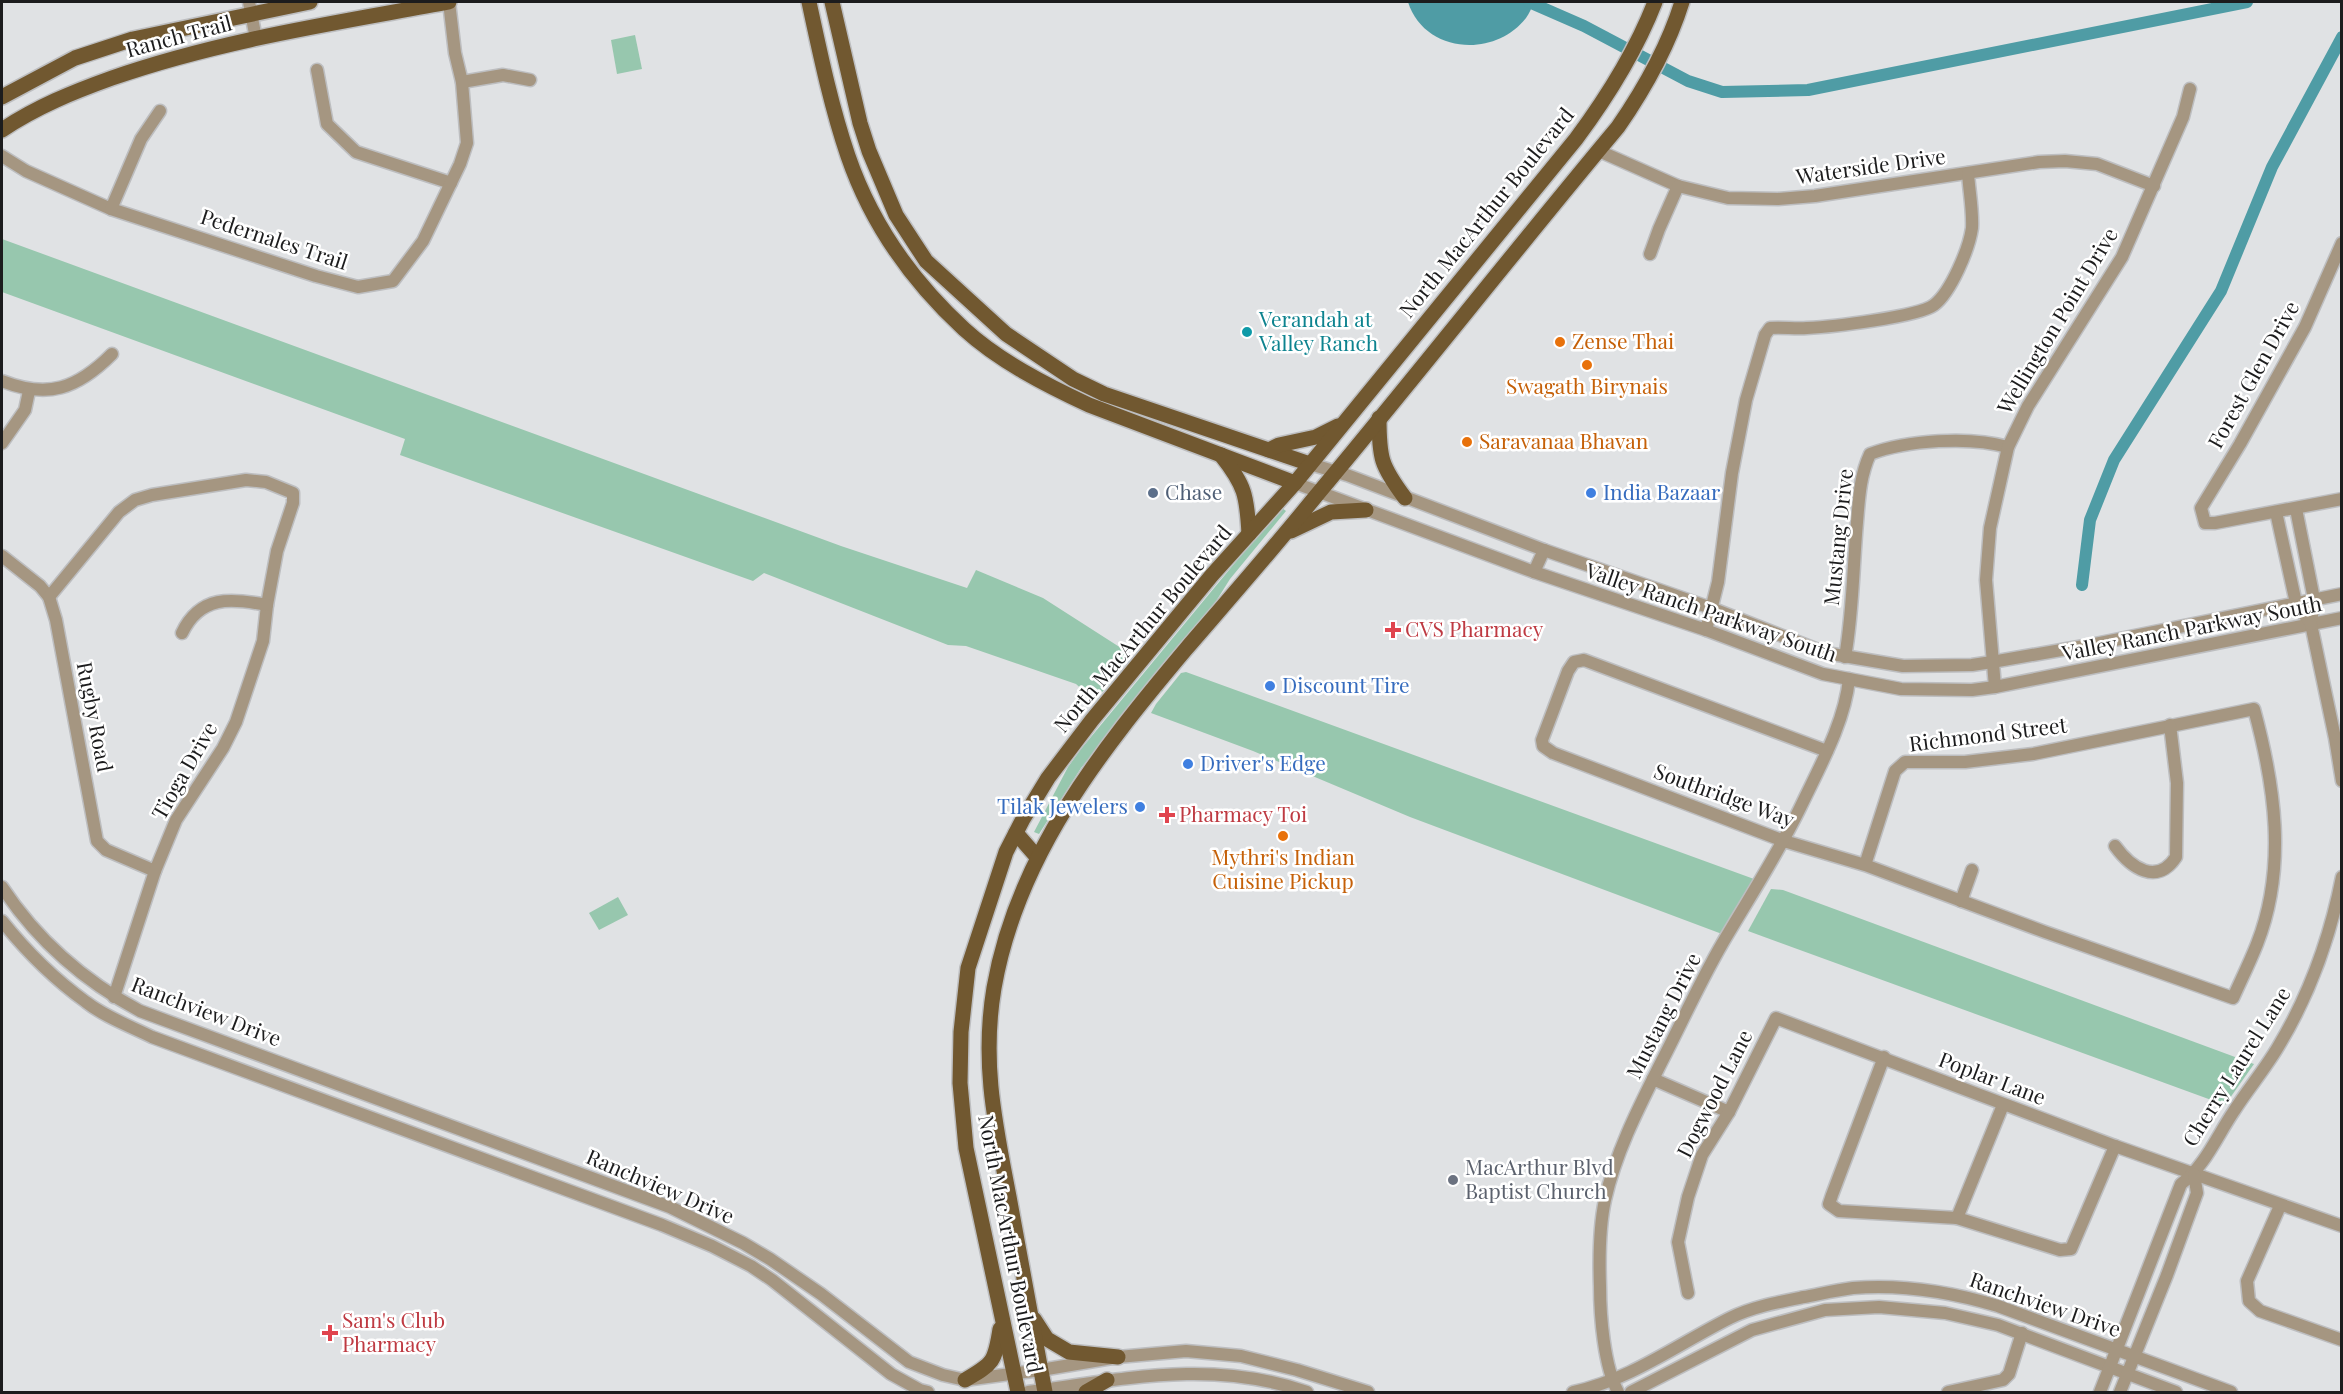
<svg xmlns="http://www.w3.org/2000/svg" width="2343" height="1394" font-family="'Playfair Display',serif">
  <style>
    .green { fill: #97c7ae }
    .water { fill: #4f9ca5 }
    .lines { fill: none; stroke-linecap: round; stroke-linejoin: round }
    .canal { stroke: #4f9ca5; stroke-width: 12 }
    .minor-casing { stroke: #bdbec0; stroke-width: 15 }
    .major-casing { stroke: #bdbec0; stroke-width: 18 }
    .minor { stroke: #a59681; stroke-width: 12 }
    .major { stroke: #715830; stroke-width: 15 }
    .culture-dot { fill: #0f9aa8; stroke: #fff; stroke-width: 2 }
    .food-dot { fill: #e8710a; stroke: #fff; stroke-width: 2 }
    .service-dot { fill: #5c6f8a; stroke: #fff; stroke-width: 2 }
    .shop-dot { fill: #3f7fe0; stroke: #fff; stroke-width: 2 }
    .health-dot { fill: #e0444e; stroke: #fff; stroke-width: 2 }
    .worship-dot { fill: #6b7280; stroke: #fff; stroke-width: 2 }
    .labels { text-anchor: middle; stroke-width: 5; stroke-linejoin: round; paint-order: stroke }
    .street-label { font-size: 21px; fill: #1c1c1d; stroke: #fff }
    .culture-label { font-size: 21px; fill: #0d838f; stroke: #fff; text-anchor: start }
    .food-label { font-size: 21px; fill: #c56008; stroke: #fff; text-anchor: start }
    .service-label { font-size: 21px; fill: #4e5e75; stroke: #fff; text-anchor: start }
    .shop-label { font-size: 21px; fill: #366cbe; stroke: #fff; text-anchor: start }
    .health-label { font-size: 21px; fill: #be3a42; stroke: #fff; text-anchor: start }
    .worship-label { font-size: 21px; fill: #5b616d; stroke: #fff; text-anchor: start }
  </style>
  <rect width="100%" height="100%" fill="#e0e2e4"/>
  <g class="green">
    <path d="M635,35L642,69L617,74L611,40Z"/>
    <path d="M2,239L841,546L967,588L976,570L1043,598L1132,655L1095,701L1076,684L966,646L948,645L764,573L753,581L400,455L405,439L2,292Z"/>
    <path d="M1281,507L1286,511L1230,579L1208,614L1081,768L1039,834L1034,832L1068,767L1081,749Z"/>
    <path d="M1186,672L1754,879L1722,934L1410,817L1253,751L1151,713L1156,704L1181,673Z"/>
    <path d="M1771,889L1783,890L2254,1064L2225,1105L1748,931Z"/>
    <path d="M618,897L628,915L599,930L589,913Z"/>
  </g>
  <path class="water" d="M1408,2H1534C1532,7 1529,14 1526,18C1494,59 1424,53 1408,2Z"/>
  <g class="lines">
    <g class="canal">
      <path d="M1529,2L1584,26L1688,81L1722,92L1808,90L2247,2"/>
      <path d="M2082,585L2090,520L2114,460L2221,291L2272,167L2342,37"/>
    </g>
    <defs>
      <g id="minor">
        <path d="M249,2L256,39"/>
        <path d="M317,70L327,124L356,152L451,183"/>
        <path d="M462,82L503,75L530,80"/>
        <path d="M1599,151L1678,186L1728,198L1778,199L1815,196L2039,162L2065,161L2097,164L2154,186"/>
        <path d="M2,156L26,171L111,209L316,276L358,287L393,281L423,241L460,164L467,143L462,82L455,53L449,2"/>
        <path d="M111,209L141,139L160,111"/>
        <path d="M2342,243L2305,327L2240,444L2201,508L2205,523H2215L2342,499"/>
        <path d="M1650,254L1659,229L1678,186"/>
        <path d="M2,381C48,399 77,389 112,354"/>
        <path d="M2,443L25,410L29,391"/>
        <path d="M1310,464L1347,475L1544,550L1711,608L1826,653L1903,666L1972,665L1992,662L2090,645L2342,594"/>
        <path d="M1295,483L1534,572L1706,630L1823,674L1901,689L1972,690L1995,687L2342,618"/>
        <path d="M2296,509L2314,599L2311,624L2335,738L2342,781"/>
        <path d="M2276,512L2296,603L2311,624"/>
        <path d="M2,556L40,586L49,597L56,620L97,841L106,850L155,871"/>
        <path d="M1534,572L1544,550"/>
        <path d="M49,597L119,512L135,500L152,495L246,480L266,482L293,493V503L277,551L267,605L263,641L236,722L223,748L176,820L155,871L114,997"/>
        <path d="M1706,630L1718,582L1732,473L1746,400L1765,335L1770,328C1783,327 1795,329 1807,328C1830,327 1918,317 1934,305C1951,292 1969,249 1972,228C1973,210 1969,190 1968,173"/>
        <path d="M182,633C200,595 231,598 267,605"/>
        <path d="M1845,657C1853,613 1853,567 1857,522C1859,498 1860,476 1870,454C1907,440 1970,436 2008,447"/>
        <path d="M1995,687L1986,580L1990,528L2008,447L2028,406L2122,257L2183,117L2190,89"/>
        <path d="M1827,751L1584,660L1574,662L1568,671L1542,740L1543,746L1553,753L1784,841L1865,865L2045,932L2233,998C2241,980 2250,962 2257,944C2287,867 2275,786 2254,709L2033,754L1965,762H1905L1895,771L1865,865"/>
        <path d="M2115,846C2131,868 2157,886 2176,857L2177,783L2170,725"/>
        <path d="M2,887C37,940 84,981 140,1011L670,1207L743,1243L770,1259L821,1294L909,1362L943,1375L965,1380L1041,1370L1118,1357L1186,1351L1241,1356L1297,1370L1368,1392"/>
        <path d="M1961,901L1972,870"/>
        <path d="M2,921C26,951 54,979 86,1002C105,1017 130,1026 152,1037L662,1225L712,1246L751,1266L772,1280L891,1374L920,1390L928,1392"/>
        <path d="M1884,1057L1832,1195L1829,1204L1839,1211L1957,1218L2060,1250L2071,1249L2115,1146"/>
        <path d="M1653,1079L1729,1112"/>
        <path d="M2280,1206L2247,1281L2249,1301L2260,1311L2342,1340"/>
        <path d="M1957,1218L2003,1105"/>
        <path d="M1688,1293L1678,1242L1688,1197L1702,1155L1729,1112L1776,1018L2115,1146L2342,1226"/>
        <path d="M1028,1392C1125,1379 1211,1359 1307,1392"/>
        <path d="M1573,1392C1630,1380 1678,1344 1730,1318C1752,1307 1779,1302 1804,1297C1820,1294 1837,1290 1853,1288C1902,1284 1951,1292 1998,1306L2231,1392"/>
        <path d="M1618,1392C1604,1366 1600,1316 1600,1286C1599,1257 1599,1228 1605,1200C1616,1151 1640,1105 1662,1061C1682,1022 1700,982 1722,944C1749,898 1778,854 1801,806C1819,768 1845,722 1849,679"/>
        <path d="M1631,1392L1752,1330L1825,1310L1879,1307L1945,1313L1998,1325L2176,1392"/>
        <path d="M1948,1392L2003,1380L2009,1374L2022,1333"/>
        <path d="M2100,1392L2181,1184C2205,1166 2217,1136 2234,1111C2248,1089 2265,1069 2278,1047C2310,994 2330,938 2342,877"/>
        <path d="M2120,1392L2167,1275L2197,1193L2194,1174"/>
      </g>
      <g id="major">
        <path d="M809,2C820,53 831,106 848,156C871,223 913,282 964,329C999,361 1046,385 1089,405L1295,483"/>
        <path d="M832,2L860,123L869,151L896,215L926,261L1006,334L1073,379L1104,394L1310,464"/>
        <path d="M2,97L75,58L133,39L310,2"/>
        <path d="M2,130C36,107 73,92 112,78C221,40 336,23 449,2"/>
        <path d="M1379,418C1379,458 1381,466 1405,498"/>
        <path d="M1269,450L1279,445L1316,437L1338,426"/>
        <path d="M1221,455C1245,485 1247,496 1249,534"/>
        <path d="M1291,531L1331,512L1366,510"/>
        <path d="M1016,833L1037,857"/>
        <path d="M1034,1319L1047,1339L1069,1352L1118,1357"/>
        <path d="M965,1380C993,1364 995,1362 1000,1329"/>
        <path d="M1018,1392L966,1148L960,1083L961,1032L968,968L1006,852L1023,819L1048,778L1092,720L1212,575L1295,483L1576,139C1608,96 1636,51 1655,2"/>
        <path d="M1045,1392C1033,1329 1022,1266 1010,1202C996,1128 981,1065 994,988C1017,855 1101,750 1186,649C1230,598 1274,548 1316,496C1418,374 1516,249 1618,127C1645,88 1668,47 1682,2"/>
        <path d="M1086,1392L1107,1380"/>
      </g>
    </defs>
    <use href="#minor" class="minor-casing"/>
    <use href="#major" class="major-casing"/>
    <use href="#minor" class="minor"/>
    <use href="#major" class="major"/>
  </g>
  <circle class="culture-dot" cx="1247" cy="332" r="6"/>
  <g class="food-dot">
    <circle cx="1560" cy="342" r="6"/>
    <circle cx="1587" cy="365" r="6"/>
    <circle cx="1467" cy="442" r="6"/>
    <circle cx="1283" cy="836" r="6"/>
  </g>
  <circle class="service-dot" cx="1153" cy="493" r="6"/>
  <g class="shop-dot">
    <circle cx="1591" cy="493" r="6"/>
    <circle cx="1270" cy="686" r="6"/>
    <circle cx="1188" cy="764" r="6"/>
    <circle cx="1140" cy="807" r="6"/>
  </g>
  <g class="health-dot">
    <path d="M1390 621h6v6h6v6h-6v6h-6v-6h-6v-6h6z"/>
    <path d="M1164 806h6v6h6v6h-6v6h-6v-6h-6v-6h6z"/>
    <path d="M327 1324h6v6h6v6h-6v6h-6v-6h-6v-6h6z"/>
  </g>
  <circle class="worship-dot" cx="1453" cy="1180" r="6"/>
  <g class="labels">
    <g class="street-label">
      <text transform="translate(179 37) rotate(-15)" y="7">Ranch Trail</text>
      <text transform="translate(1871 167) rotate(-8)" y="7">Waterside Drive</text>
      <text transform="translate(1487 213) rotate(-51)" y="7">North MacArthur Boulevard</text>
      <text transform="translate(274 240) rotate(18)" y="7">Pedernales Trail</text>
      <text transform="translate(2058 321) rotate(-59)" y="7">Wellington Point Drive</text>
      <text transform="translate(2254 375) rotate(-61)" y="7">Forest Glen Drive</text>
      <text transform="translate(1839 537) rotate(-84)" y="7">Mustang Drive</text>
      <text transform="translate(1711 613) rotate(19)" y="7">Valley Ranch Parkway South</text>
      <text transform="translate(1143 629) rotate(-50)" y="7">North MacArthur Boulevard</text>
      <text transform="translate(2192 629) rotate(-11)" y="7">Valley Ranch Parkway South</text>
      <text transform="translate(94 717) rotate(79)" y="7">Rugby Road</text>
      <text transform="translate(1988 735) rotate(-7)" y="7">Richmond Street</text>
      <text transform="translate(185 771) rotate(-60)" y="7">Tioga Drive</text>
      <text transform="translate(1724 796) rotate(20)" y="7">Southridge Way</text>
      <text transform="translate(206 1012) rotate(21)" y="7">Ranchview Drive</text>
      <text transform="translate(1664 1016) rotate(-63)" y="7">Mustang Drive</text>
      <text transform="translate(2237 1067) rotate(-58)" y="7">Cherry Laurel Lane</text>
      <text transform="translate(1992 1079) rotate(21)" y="7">Poplar Lane</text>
      <text transform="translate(1715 1094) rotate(-63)" y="7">Dogwood Lane</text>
      <text transform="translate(660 1187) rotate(23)" y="7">Ranchview Drive</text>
      <text transform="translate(1010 1244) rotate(79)" y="7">North MacArthur Boulevard</text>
      <text transform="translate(2045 1305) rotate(19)" y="7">Ranchview Drive</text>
    </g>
    <g class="culture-label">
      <text x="1259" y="327">Verandah at<tspan x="1259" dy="24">Valley Ranch</tspan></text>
    </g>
    <g class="food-label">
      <text x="1572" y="349">Zense Thai</text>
      <text x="1587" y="394" text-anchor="middle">Swagath Birynais</text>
      <text x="1479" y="449">Saravanaa Bhavan</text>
      <text x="1283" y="865" text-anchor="middle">Mythri's Indian<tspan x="1283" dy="24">Cuisine Pickup</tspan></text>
    </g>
    <g class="service-label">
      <text x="1165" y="500">Chase</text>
    </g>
    <g class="shop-label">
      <text x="1603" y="500">India Bazaar</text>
      <text x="1282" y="693">Discount Tire</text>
      <text x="1200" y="771">Driver's Edge</text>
      <text x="1128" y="814" text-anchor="end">Tilak Jewelers</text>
    </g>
    <g class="health-label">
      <text x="1405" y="637">CVS Pharmacy</text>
      <text x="1179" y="822">Pharmacy Toi</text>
      <text x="342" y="1328">Sam's Club<tspan x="342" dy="24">Pharmacy</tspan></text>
    </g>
    <g class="worship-label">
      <text x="1465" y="1175">MacArthur Blvd<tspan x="1465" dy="24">Baptist Church</tspan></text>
    </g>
  </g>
  <rect width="2343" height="1394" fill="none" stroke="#1c1c1d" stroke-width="6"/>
</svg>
